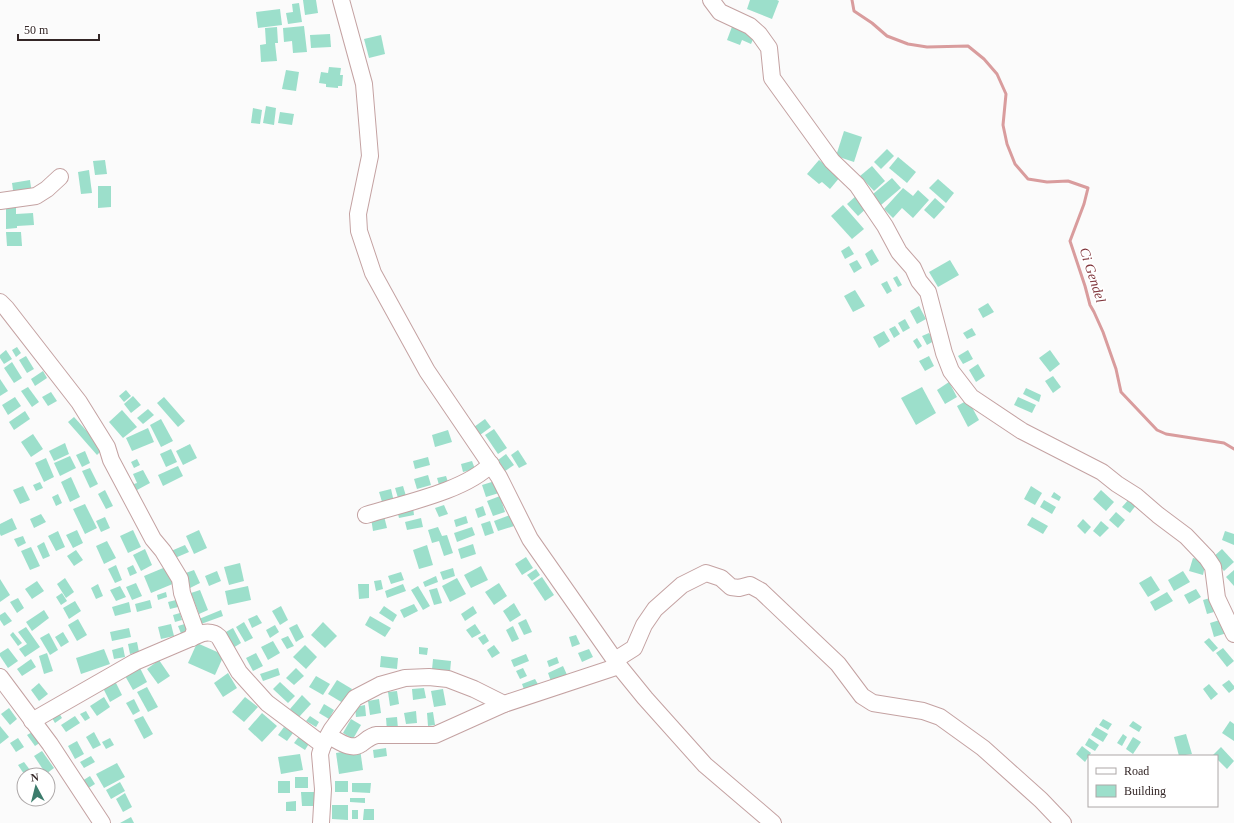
<svg xmlns="http://www.w3.org/2000/svg" width="1234" height="823" font-family="Georgia,serif">
  <style>
    .lines { fill: none; stroke-linecap: round; stroke-linejoin: round }
    .stream { stroke: #d99c9d; stroke-width: 3 }
    .building { fill: #9cdfcb }
    .minor-casing { stroke: #c4a2a2; stroke-width: 18 }
    .minor { stroke: #fff; stroke-width: 16 }
    .labels { text-anchor: middle; stroke-width: 3.5; stroke-linejoin: round; paint-order: stroke }
    .water-label { font-size: 14px; font-style: italic; fill: #80363c; stroke: #fff }
  </style>
  <rect width="100%" height="100%" fill="#fbfbfb"/>
  <g class="lines">
    <path class="stream" d="M852,0L854,11L872,23L887,36L908,44L927,47L968,46L984,59L997,74L1006,94L1003,125L1007,144L1015,164L1028,179L1047,182L1068,181L1088,188L1084,204L1070,241L1085,286L1090,305L1094,312L1103,332L1116,369L1121,392L1157,430L1166,434L1224,443L1234,449"/>
  </g>
  <g class="building">
    <path d="M303,0H316L318,13L305,15Z"/>
    <path d="M750,0H777L779,1L772,19L747,9Z"/>
    <path d="M299,3L302,22L288,24L286,13L293,12L292,4Z"/>
    <path d="M280,9L282,25L258,28L256,12Z"/>
    <path d="M733,24L756,33L751,44L742,40L740,45L727,40Z"/>
    <path d="M304,26L307,52L293,53L292,41L284,42L283,28Z"/>
    <path d="M277,27L278,43H275L277,61L261,62L260,45L266,44L265,28Z"/>
    <path d="M330,34L331,47L311,48L310,35Z"/>
    <path d="M381,35L385,54L369,58L364,39Z"/>
    <path d="M329,67L341,68L340,75H343L342,86H338V88L326,87V84L319,83L321,72L328,73Z"/>
    <path d="M286,70L299,72L296,91L282,89Z"/>
    <path d="M266,106L276,108L274,125L263,123Z"/>
    <path d="M253,108L262,110L260,124L251,123Z"/>
    <path d="M280,112L294,114L292,125L278,123Z"/>
    <path d="M844,131L862,137L854,162L836,156Z"/>
    <path d="M887,149L894,156L881,169L874,162Z"/>
    <path d="M898,157L916,172L907,183L889,168Z"/>
    <path d="M105,160L107,174L95,175L93,161Z"/>
    <path d="M819,160L840,177L830,189L822,182L819,184L807,174Z"/>
    <path d="M872,166L885,181L874,191L860,176Z"/>
    <path d="M89,170L92,193L81,194L78,172Z"/>
    <path d="M892,178L901,188L881,205L873,194Z"/>
    <path d="M938,179L954,193L946,203L929,188Z"/>
    <path d="M30,180L32,195L14,197L12,183Z"/>
    <path d="M98,186H111V207L98,208Z"/>
    <path d="M903,188L913,196L918,190L929,200L913,218L902,208L893,218L884,209Z"/>
    <path d="M857,195L868,207L858,216L847,204Z"/>
    <path d="M935,198L945,207L934,219L924,210Z"/>
    <path d="M16,204V214L33,213L34,225L17,226V228L6,229V205Z"/>
    <path d="M843,205L864,229L852,239L831,216Z"/>
    <path d="M6,232H21L22,246H7Z"/>
    <path d="M849,246L854,254L845,259L841,251Z"/>
    <path d="M872,249L879,261L871,266L865,254Z"/>
    <path d="M857,260L862,268L854,273L849,264Z"/>
    <path d="M950,260L959,275L938,287L929,272Z"/>
    <path d="M897,276L902,285L898,287L893,278Z"/>
    <path d="M887,281L892,291L887,294L881,284Z"/>
    <path d="M855,290L865,306L853,312L844,296Z"/>
    <path d="M988,303L994,312L983,318L978,309Z"/>
    <path d="M919,306L926,319L917,324L910,311Z"/>
    <path d="M905,319L910,328L903,332L898,323Z"/>
    <path d="M895,326L900,334L894,338L889,329Z"/>
    <path d="M972,328L976,335L967,339L963,333Z"/>
    <path d="M884,331L890,341L879,348L873,337Z"/>
    <path d="M929,333L934,341L927,345L922,336Z"/>
    <path d="M917,338L922,346L918,349L913,341Z"/>
    <path d="M17,347L21,353L16,357L12,350Z"/>
    <path d="M6,350L12,359L4,364L0,358V355Z"/>
    <path d="M968,350L973,359L963,364L958,356Z"/>
    <path d="M1050,350L1060,364L1050,372L1039,358Z"/>
    <path d="M26,356L34,369L27,373L19,360Z"/>
    <path d="M929,356L934,366L925,371L919,361Z"/>
    <path d="M12,362L22,378L14,383L4,368Z"/>
    <path d="M978,364L985,376L976,382L969,370Z"/>
    <path d="M43,371L47,378L35,386L31,379Z"/>
    <path d="M1053,376L1061,387L1053,393L1045,381Z"/>
    <path d="M0,379L8,391L0,396Z"/>
    <path d="M949,382L957,397L945,404L937,390Z"/>
    <path d="M28,387L39,402L32,407L21,391Z"/>
    <path d="M922,387L936,413L916,425L901,398Z"/>
    <path d="M1026,388L1041,395L1039,402L1023,394Z"/>
    <path d="M126,390L131,396L124,402L119,396Z"/>
    <path d="M51,392L57,401L48,406L42,397Z"/>
    <path d="M133,396L141,405L131,413L124,404Z"/>
    <path d="M15,397L21,406L8,415L2,405Z"/>
    <path d="M164,397L185,421L178,427L157,403Z"/>
    <path d="M1018,397L1036,405L1032,413L1014,405Z"/>
    <path d="M968,400L979,420L968,427L957,406Z"/>
    <path d="M148,409L154,415L143,424L137,418Z"/>
    <path d="M122,410L137,427L123,438L109,422Z"/>
    <path d="M25,411L30,419L14,430L9,422Z"/>
    <path d="M74,417L103,449L97,455L68,422Z"/>
    <path d="M161,419L173,441L161,447L150,425Z"/>
    <path d="M485,419L491,427L480,435L474,427Z"/>
    <path d="M148,428L154,442L132,451L126,438Z"/>
    <path d="M494,429L507,448L498,454L485,435Z"/>
    <path d="M448,430L452,442L435,447L432,435Z"/>
    <path d="M33,434L43,449L31,457L21,442Z"/>
    <path d="M65,443L69,454L54,461L49,451Z"/>
    <path d="M190,444L197,458L183,465L176,451Z"/>
    <path d="M171,449L177,462L166,467L160,454Z"/>
    <path d="M518,450L527,464L519,468L511,455Z"/>
    <path d="M85,451L90,463L82,467L76,455Z"/>
    <path d="M506,454L514,465L505,471L498,460Z"/>
    <path d="M70,456L76,468L60,476L54,463Z"/>
    <path d="M428,457L430,465L415,469L413,461Z"/>
    <path d="M46,458L54,477L44,482L35,463Z"/>
    <path d="M137,459L140,465L134,468L131,462Z"/>
    <path d="M472,461L475,469L463,472L461,464Z"/>
    <path d="M178,466L183,476L163,486L158,475Z"/>
    <path d="M90,468L98,484L90,488L82,471Z"/>
    <path d="M143,470L150,483L137,490L140,496L135,498L128,485L133,482L134,484L137,483L133,474Z"/>
    <path d="M428,475L431,485L417,489L414,479Z"/>
    <path d="M446,476L448,482L439,485L437,478Z"/>
    <path d="M71,477L80,497L70,502L61,482Z"/>
    <path d="M495,481L499,493L486,497L482,485Z"/>
    <path d="M40,482L43,488L36,491L33,485Z"/>
    <path d="M23,486L30,500L20,504L13,490Z"/>
    <path d="M403,486L406,496L398,498L395,488Z"/>
    <path d="M1031,486L1042,493L1035,505L1024,499Z"/>
    <path d="M391,489L394,502L383,505L379,492Z"/>
    <path d="M105,490L113,506L106,509L98,494Z"/>
    <path d="M1101,490L1114,502L1106,511L1093,499Z"/>
    <path d="M1054,492L1061,497L1059,501L1051,497Z"/>
    <path d="M58,494L62,503L56,506L52,497Z"/>
    <path d="M500,496L505,512L493,516L487,501Z"/>
    <path d="M1130,498L1137,504L1130,513L1122,507Z"/>
    <path d="M1044,500L1056,507L1052,514L1040,507Z"/>
    <path d="M85,504L97,528L85,534L73,509Z"/>
    <path d="M444,505L448,514L439,517L435,508Z"/>
    <path d="M483,506L486,515L478,518L475,509Z"/>
    <path d="M413,507L414,515L399,518L397,510Z"/>
    <path d="M1116,512L1125,520L1118,528L1109,520Z"/>
    <path d="M41,514L46,522L34,528L30,519Z"/>
    <path d="M510,515L514,526L498,531L494,521Z"/>
    <path d="M384,516L387,528L373,531L371,518Z"/>
    <path d="M466,516L468,523L456,527L454,520Z"/>
    <path d="M105,517L110,528L101,532L96,521Z"/>
    <path d="M1032,517L1048,526L1043,534L1027,525Z"/>
    <path d="M12,518L17,529L1,536L0,534V524Z"/>
    <path d="M421,518L423,527L407,530L405,522Z"/>
    <path d="M1083,519L1091,527L1085,534L1077,526Z"/>
    <path d="M490,521L494,533L485,536L481,524Z"/>
    <path d="M1101,521L1109,528L1100,537L1093,531Z"/>
    <path d="M438,527L442,536L447,535L453,553L444,556L439,541L432,543L428,530Z"/>
    <path d="M472,527L475,535L457,542L454,533Z"/>
    <path d="M77,530L83,543L73,548L66,535Z"/>
    <path d="M133,530L141,547L128,553L120,536Z"/>
    <path d="M199,530L207,548L194,554L186,536Z"/>
    <path d="M58,531L65,547L56,551L48,536Z"/>
    <path d="M1225,531L1234,534V545L1222,540Z"/>
    <path d="M23,536L26,543L18,547L14,539Z"/>
    <path d="M107,541L116,558L104,564L96,546Z"/>
    <path d="M44,542L50,556L43,559L37,546Z"/>
    <path d="M473,544L476,554L461,559L458,549Z"/>
    <path d="M185,545L189,552L175,558L171,551Z"/>
    <path d="M427,545L433,565L419,569L413,550Z"/>
    <path d="M31,547L40,566L30,570L21,551Z"/>
    <path d="M145,549L152,565L141,571L133,555Z"/>
    <path d="M1222,549L1234,562L1224,571L1212,558Z"/>
    <path d="M76,550L83,560L74,566L67,556Z"/>
    <path d="M526,557L533,568L522,575L515,564Z"/>
    <path d="M1193,558L1206,561L1203,575L1189,571Z"/>
    <path d="M240,563L244,581L229,585L224,567Z"/>
    <path d="M116,565L122,580L115,583L108,569Z"/>
    <path d="M133,565L137,573L130,576L127,568Z"/>
    <path d="M168,566L175,583L151,593L144,576Z"/>
    <path d="M481,566L488,580L471,588L464,575Z"/>
    <path d="M453,568L455,576L443,580L440,572Z"/>
    <path d="M536,569L540,575L532,581L527,575Z"/>
    <path d="M194,570L200,583L190,588L183,574Z"/>
    <path d="M1234,570V586L1226,577Z"/>
    <path d="M217,571L221,581L209,586L205,576Z"/>
    <path d="M1183,571L1190,582L1174,591L1168,580Z"/>
    <path d="M401,572L404,580L391,584L388,576Z"/>
    <path d="M436,576L438,582L425,587L423,582Z"/>
    <path d="M1151,576L1160,590L1148,597L1139,583Z"/>
    <path d="M542,577L554,595L545,601L533,583Z"/>
    <path d="M65,578L74,592L66,598L57,584Z"/>
    <path d="M457,578L466,594L450,602L442,586Z"/>
    <path d="M0,579L10,595L0,602Z"/>
    <path d="M381,580L383,589L376,591L374,581Z"/>
    <path d="M37,581L44,591L32,599L25,589Z"/>
    <path d="M136,583L142,596L132,600L126,587Z"/>
    <path d="M499,583L507,596L494,605L485,592Z"/>
    <path d="M98,584L103,596L96,599L91,588Z"/>
    <path d="M358,584H369V598L359,599Z"/>
    <path d="M403,584L406,591L387,598L385,591Z"/>
    <path d="M120,586L126,597L116,601L110,590Z"/>
    <path d="M248,586L251,600L228,605L225,591Z"/>
    <path d="M418,586L430,606L423,610L411,590Z"/>
    <path d="M437,588L442,603L434,605L429,590Z"/>
    <path d="M1196,589L1201,597L1189,604L1184,595Z"/>
    <path d="M200,590L208,610L199,614L191,593Z"/>
    <path d="M166,592L167,597L158,600L157,595Z"/>
    <path d="M1167,592L1173,601L1155,611L1150,602Z"/>
    <path d="M62,593L67,601L61,605L56,597Z"/>
    <path d="M18,598L24,608L17,613L10,602Z"/>
    <path d="M1210,598L1214,612L1207,614L1203,600Z"/>
    <path d="M180,599L182,606L170,609L168,602Z"/>
    <path d="M150,600L152,608L137,612L135,604Z"/>
    <path d="M75,601L81,611L69,619L63,608Z"/>
    <path d="M129,602L131,612L115,616L112,607Z"/>
    <path d="M514,603L521,615L510,622L503,611Z"/>
    <path d="M414,604L418,611L404,618L400,610Z"/>
    <path d="M281,606L288,620L280,625L272,611Z"/>
    <path d="M384,606L397,615L393,622L379,613Z"/>
    <path d="M473,606L477,613L465,621L461,614Z"/>
    <path d="M44,610L49,618L32,631L26,622Z"/>
    <path d="M221,610L223,616L201,624L199,619Z"/>
    <path d="M5,612L12,621L4,626L0,620V615Z"/>
    <path d="M180,613L182,620L175,622L173,615Z"/>
    <path d="M257,615L262,623L252,628L248,619Z"/>
    <path d="M370,616L391,628L385,637L365,625Z"/>
    <path d="M78,619L87,635L77,641L68,625Z"/>
    <path d="M526,619L532,632L524,635L518,623Z"/>
    <path d="M1223,619L1227,633L1214,637L1210,623Z"/>
    <path d="M244,622L253,638L245,642L236,627Z"/>
    <path d="M323,622L337,636L325,648L311,635Z"/>
    <path d="M188,623L191,632L182,636L178,626Z"/>
    <path d="M171,624L174,636L161,639L158,627Z"/>
    <path d="M297,624L304,637L296,642L289,628Z"/>
    <path d="M475,624L481,633L472,638L466,630Z"/>
    <path d="M275,625L279,632L270,638L266,630Z"/>
    <path d="M513,626L519,639L512,642L506,630Z"/>
    <path d="M26,627L40,647L25,657L19,649L27,644L18,632Z"/>
    <path d="M129,628L131,637L112,641L110,632Z"/>
    <path d="M233,628L241,643L233,648L224,633Z"/>
    <path d="M13,632L22,643L18,646L10,635Z"/>
    <path d="M63,632L69,642L61,647L55,637Z"/>
    <path d="M49,633L58,650L50,655L40,638Z"/>
    <path d="M485,634L489,641L483,645L478,638Z"/>
    <path d="M576,635L580,644L572,647L569,637Z"/>
    <path d="M288,636L294,646L287,649L281,639Z"/>
    <path d="M1209,638L1218,648L1213,652L1204,642Z"/>
    <path d="M273,641L280,653L268,660L261,647Z"/>
    <path d="M137,642L139,652L130,654L128,644Z"/>
    <path d="M197,643L224,655L215,675L188,663Z"/>
    <path d="M305,645L317,657L306,669L293,657Z"/>
    <path d="M494,645L500,653L492,658L487,650Z"/>
    <path d="M123,647L125,657L114,659L112,650Z"/>
    <path d="M419,647L428,648L427,655L419,654Z"/>
    <path d="M8,648L18,661L8,668L0,656V653Z"/>
    <path d="M1223,648L1234,661L1227,667L1216,653Z"/>
    <path d="M104,649L110,664L81,674L76,658Z"/>
    <path d="M589,649L593,657L582,662L578,653Z"/>
    <path d="M47,653L53,671L44,674L39,656Z"/>
    <path d="M256,653L263,666L253,671L246,658Z"/>
    <path d="M526,654L529,661L514,667L511,660Z"/>
    <path d="M381,656L398,658L397,669L380,667Z"/>
    <path d="M557,657L559,663L549,667L547,661Z"/>
    <path d="M31,659L36,667L22,676L17,669Z"/>
    <path d="M433,659L451,661L450,672L432,670Z"/>
    <path d="M159,660L170,676L158,684L147,669Z"/>
    <path d="M139,666L147,682L133,690L124,674Z"/>
    <path d="M563,666L568,677L552,684L548,673Z"/>
    <path d="M278,668L280,675L263,681L260,674Z"/>
    <path d="M296,668L304,676L294,685L286,678Z"/>
    <path d="M523,668L527,676L520,679L516,671Z"/>
    <path d="M228,673L237,688L223,697L214,683Z"/>
    <path d="M316,676L330,684L323,695L309,687Z"/>
    <path d="M535,679L539,686L525,692L522,684Z"/>
    <path d="M337,680L352,689L343,703L328,694Z"/>
    <path d="M1229,680L1234,686V689L1229,693L1222,685Z"/>
    <path d="M115,681L122,695L110,702L103,688Z"/>
    <path d="M280,682L295,696L288,703L273,689Z"/>
    <path d="M39,683L48,694L39,701L31,690Z"/>
    <path d="M1209,684L1218,694L1211,700L1203,689Z"/>
    <path d="M147,687L158,707L148,712L137,692Z"/>
    <path d="M424,688L426,698L413,700L412,689Z"/>
    <path d="M443,689L446,705L434,707L431,691Z"/>
    <path d="M397,691L399,704L390,706L388,692Z"/>
    <path d="M302,695L311,704L299,717L290,709Z"/>
    <path d="M104,697L110,707L97,716L90,706Z"/>
    <path d="M245,697L258,707L244,722L232,712Z"/>
    <path d="M134,699L140,711L133,715L126,703Z"/>
    <path d="M379,699L381,713L370,715L368,701Z"/>
    <path d="M324,704L334,710L329,719L319,713Z"/>
    <path d="M365,705L366,716L356,717L355,707Z"/>
    <path d="M9,708L17,719L10,725L1,714Z"/>
    <path d="M56,708L62,718L55,723L49,713Z"/>
    <path d="M86,711L90,718L85,721L80,714Z"/>
    <path d="M416,711L417,723L406,724L404,713Z"/>
    <path d="M433,712L435,725L428,726L427,713Z"/>
    <path d="M262,713L277,726L262,742L248,729Z"/>
    <path d="M75,716L80,723L66,732L61,725Z"/>
    <path d="M143,716L153,734L144,739L134,720Z"/>
    <path d="M310,716L319,722L316,727L306,721Z"/>
    <path d="M397,717L398,729L387,731L386,718Z"/>
    <path d="M351,719L361,725L353,739L343,733Z"/>
    <path d="M1103,719L1112,724L1108,730L1099,725Z"/>
    <path d="M1133,721L1142,727L1139,732L1129,726Z"/>
    <path d="M1230,721L1234,724V741L1222,733Z"/>
    <path d="M0,726L9,737L0,744Z"/>
    <path d="M284,727L293,733L287,741L278,735Z"/>
    <path d="M1096,727L1108,734L1103,742L1091,735Z"/>
    <path d="M34,731L41,742L35,746L27,735Z"/>
    <path d="M94,732L101,745L93,749L86,737Z"/>
    <path d="M1123,734L1127,737L1122,746L1117,743Z"/>
    <path d="M1186,734L1192,754L1179,756L1174,737Z"/>
    <path d="M300,735L310,742L305,750L294,743Z"/>
    <path d="M1133,737L1141,742L1133,754L1126,749Z"/>
    <path d="M18,738L24,747L16,752L10,743Z"/>
    <path d="M110,738L114,745L106,749L102,742Z"/>
    <path d="M1089,738L1099,745L1095,751L1085,745Z"/>
    <path d="M77,741L84,754L75,759L68,746Z"/>
    <path d="M1082,746L1091,753L1085,762L1076,754Z"/>
    <path d="M1221,747L1234,761L1227,769L1217,759V756L1213,755Z"/>
    <path d="M386,748L387,756L374,758L373,750Z"/>
    <path d="M360,749L363,770L339,774L336,753Z"/>
    <path d="M42,751L54,768L46,774L34,756Z"/>
    <path d="M300,754L303,770L281,774L278,757Z"/>
    <path d="M91,756L95,762L84,768L80,762Z"/>
    <path d="M24,762L30,770L24,774L18,765Z"/>
    <path d="M117,763L125,777L104,788L96,774Z"/>
    <path d="M90,776L95,784L87,789L82,781Z"/>
    <rect x="295" y="777" width="13" height="11"/>
    <rect x="278" y="781" width="12" height="12"/>
    <rect x="335" y="781" width="13" height="11"/>
    <path d="M120,782L125,791L111,799L106,790Z"/>
    <path d="M352,783H371L370,793L352,792Z"/>
    <path d="M301,792H319L320,806H302Z"/>
    <path d="M125,793L132,807L123,812L116,799Z"/>
    <path d="M350,798H365V803L350,802Z"/>
    <path d="M296,801V811H286V802Z"/>
    <path d="M332,805H348V820L332,819Z"/>
    <path d="M364,809H374V820H363Z"/>
    <rect x="352" y="810" width="6" height="9"/>
    <path d="M131,817L134,823H120Z"/>
  </g>
  <g class="lines">
    <defs>
      <g id="minor">
        <path d="M341,0L364,84L370,156L358,214L359,231L373,273L427,371L499,477L530,539L619,666L645,698L705,765L773,823"/>
        <path d="M711,0L720,12L750,26L759,34L769,48L772,78L832,161L857,185L885,226L899,252L913,268L919,281L928,292L944,353L951,371L971,397L1022,431L1102,472L1117,484L1136,496L1158,515L1186,536L1207,558L1213,567L1217,598L1234,634"/>
        <path d="M0,201L36,196L47,189L60,177"/>
        <path d="M0,302L6,308L79,402L107,447L111,460L153,539L163,551L180,579L182,593L195,629L192,638"/>
        <path d="M366,515C401,504 466,491 491,464"/>
        <path d="M615,660L634,648L644,625L655,609L682,585L706,573L721,578L731,587L739,588L750,585L761,591L838,664L862,696L873,703L923,711L940,717L983,748L1041,800L1063,823"/>
        <path d="M0,677L50,744L102,823"/>
        <path d="M32,721L135,662L203,633C209,632 214,632 219,637L239,672L267,703L323,745"/>
        <path d="M329,736C339,741 351,751 361,744C367,740 370,736 377,735H435L504,704"/>
        <path d="M321,823L323,789L320,754L323,745L332,729L355,698L380,685L405,678L429,677L448,679L474,689L504,704L619,666"/>
      </g>
    </defs>
    <use href="#minor" class="minor-casing"/>
    <use href="#minor" class="minor"/>
  </g>
  <g class="labels">
    <g class="water-label">
      <text transform="translate(1093 275) rotate(72)" y="5">Ci Gendel</text>
    </g>
  </g>
  <rect x="1088" y="755" width="130" height="52" fill="#ffffff" stroke="#ada8a8"/>
  <rect x="1096" y="768" width="20" height="6" fill="#ffffff" stroke="#ada8a8"/>
  <text x="1124" y="775" font-size="12" fill="#332626">Road</text>
  <rect x="1096" y="785" width="20" height="12" fill="#9cdfcb" stroke="#ada8a8"/>
  <text x="1124" y="795" font-size="12" fill="#332626">Building</text>
  <g transform="translate(36 787) rotate(353)"><circle r="19" fill="#ffffff" stroke="#ada8a8"/>
  <path d="M0-3L7 15L0 10L-7 15Z" fill="#3c7c6c"/>
  <text y="-6" font-size="11" font-weight="bold" text-anchor="middle" fill="#332626">N</text>
  </g>
  <path d="M18 34v6h81v-6" fill="none" stroke="#332626" stroke-width="2"/>
  <text x="24" y="34" font-size="12" fill="#332626" stroke="#ffffff" stroke-width="3" paint-order="stroke">50 m</text>
</svg>
